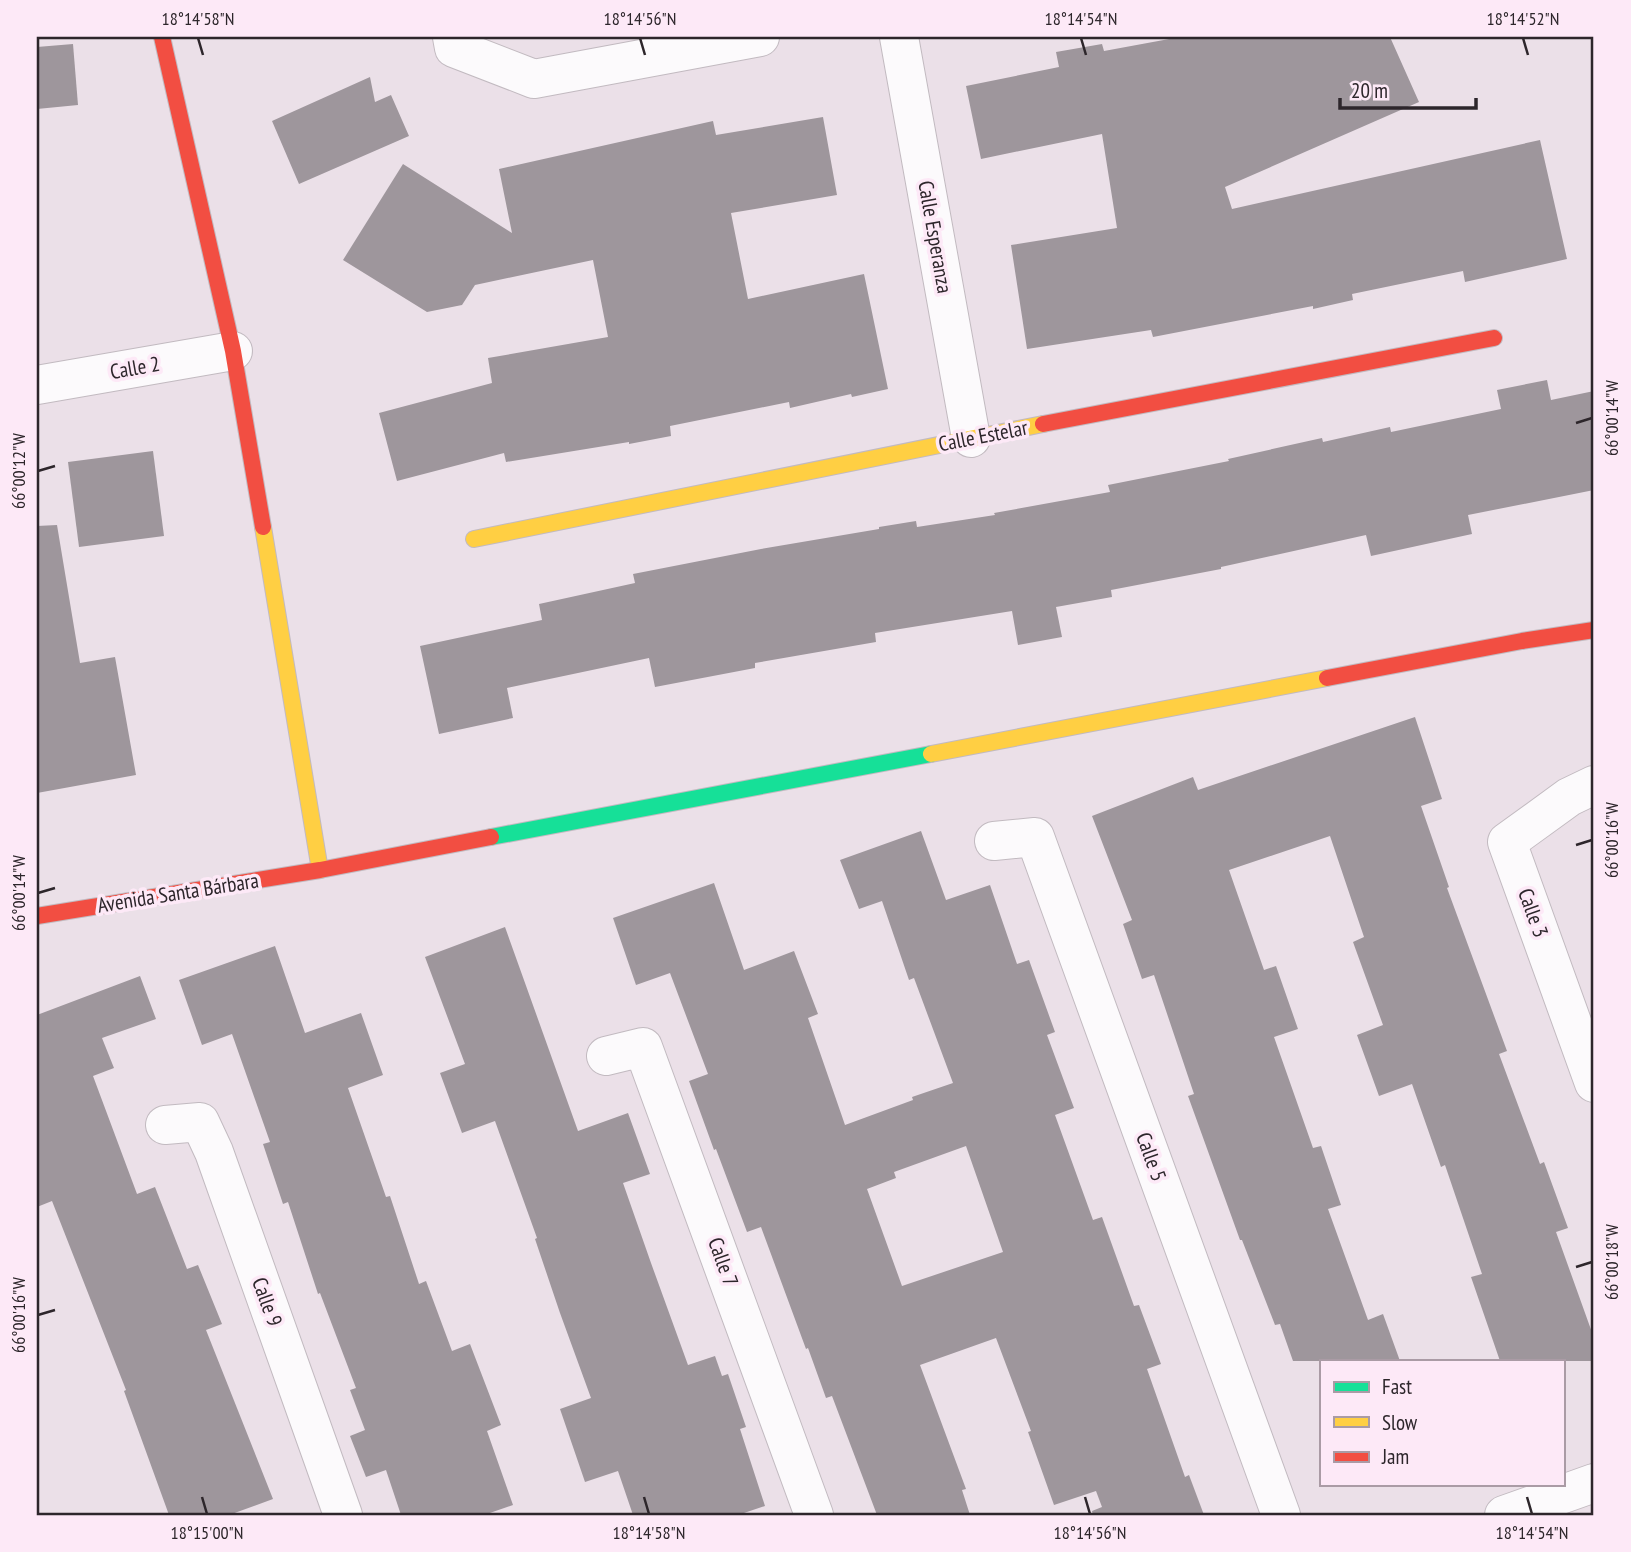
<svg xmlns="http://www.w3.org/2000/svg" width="1631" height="1552" font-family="'PT Sans Narrow',sans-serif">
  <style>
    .building { fill: #9e969c; fill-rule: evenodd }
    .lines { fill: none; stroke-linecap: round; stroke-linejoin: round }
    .street-casing { stroke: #c2bac0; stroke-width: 40 }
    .fast-casing { stroke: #c2bac0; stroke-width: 18 }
    .slow-casing { stroke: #c2bac0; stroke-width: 18 }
    .jam-casing { stroke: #c2bac0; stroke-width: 18 }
    .street { stroke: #fcfafc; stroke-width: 38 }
    .fast { stroke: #16e098; stroke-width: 16 }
    .slow { stroke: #ffcf43; stroke-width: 16 }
    .jam { stroke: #f24e42; stroke-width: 16 }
    .ticks { fill: none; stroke: #2d262b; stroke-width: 2.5 }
    .labels { text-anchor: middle; stroke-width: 7; stroke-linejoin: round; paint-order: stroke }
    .street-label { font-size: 21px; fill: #2d262b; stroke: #fde9f7 }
    .neatline { fill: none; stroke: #2d262b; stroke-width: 2.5 }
    .ticks-label { font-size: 18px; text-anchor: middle; fill: #2d262b }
  </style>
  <rect width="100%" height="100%" fill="#ebe0e8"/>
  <g class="building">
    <path d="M1180,37H1390L1419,102L1225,187L1232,209L1540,140L1567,259L1465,282L1463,271L1352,294L1353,300L1313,309V306L1153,337L1151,330L1027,349L1011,245L1117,228L1102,134L981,159L966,86L1059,67L1056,52L1102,44L1104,51Z"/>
    <path d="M73,44L78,105L37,109V47Z"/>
    <path d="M370,77L375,102L391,95L409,136L299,184L272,121Z"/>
    <path d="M823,117L837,195L731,213L748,299L864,274L888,389L852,397L851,394L790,408L789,402L670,426L671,436L629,444V442L506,462L504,453L397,481L379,413L492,383L488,358L608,337L593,260L475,285L462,305L427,312L343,260L403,164L512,233L499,169L713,121L716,135Z"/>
    <path d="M1547,380L1551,400L1594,391V490L1468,515L1472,534L1371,556L1366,535L1221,567V569L1111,590L1112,597L1056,607L1062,637L1018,645L1012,611L875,633L876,642L755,663V668L655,687L649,658L507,688L513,718L439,734L420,646L542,620L539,604L635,583L633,574L761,549L879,529V527L916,521L917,527L995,515L994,513L1110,492L1108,485L1229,461L1228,459L1322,438L1323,442L1390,427L1391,432L1501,409L1497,390Z"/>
    <path d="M153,451L164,536L79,547L68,462Z"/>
    <path d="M57,525L80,663L115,657L136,775L37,793V526Z"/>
    <path d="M1415,717L1442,799L1421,806L1449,887L1447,888L1507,1051L1499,1054L1540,1164L1544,1162L1568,1228L1556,1232L1594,1338V1361H1500L1471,1277L1482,1274L1445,1165L1441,1167L1412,1084L1379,1096L1357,1035L1383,1025L1353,942L1364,937L1330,836L1229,870L1264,970L1276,966L1298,1029L1274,1037L1313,1148L1321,1146L1341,1205L1328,1209L1368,1320L1383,1314L1400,1361H1293L1280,1324L1275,1325L1242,1240H1240L1188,1096L1194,1094L1154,975L1142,979L1123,924L1132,920L1092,816L1193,777L1198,790Z"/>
    <path d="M921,831L946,900L990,885L1017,964L1029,960L1055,1032L1047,1035L1074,1108L1055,1115L1093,1220L1102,1217L1134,1306L1139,1305L1161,1364L1147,1369L1185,1477L1189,1475L1204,1515H1093L1092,1511L1102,1507L1096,1491L1054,1505L1028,1432L1031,1431L996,1338L920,1365L966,1489L962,1490L970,1515H877L832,1396L826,1398L808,1348L806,1349L761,1227L747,1232L716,1149L714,1150L689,1081L708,1074L670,973L636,985L613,918L714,883L744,970L794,951L818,1014L808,1018L845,1125L913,1100L912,1097L953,1083L914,978L909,980L882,901L859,909L840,860ZM966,1146L1003,1252L902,1286L867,1189L896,1178L894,1172Z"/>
    <path d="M505,927L578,1131L628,1113L650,1174L623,1183L651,1263L688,1365L715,1356L722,1376L728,1374L746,1427L740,1429L765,1506L738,1515H633L618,1471L585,1482L560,1409L591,1398L560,1313L535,1239L537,1238L495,1121L462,1133L440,1073L465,1064L425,957Z"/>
    <path d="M275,946L305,1033L361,1013L383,1075L348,1088L386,1197L390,1196L419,1284L426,1281L452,1351L470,1344L501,1425L487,1431L513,1505L484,1515H401L386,1470L366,1477L350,1436L365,1430L350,1390L356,1388L320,1293L318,1294L288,1202L283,1204L263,1144L270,1142L232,1034L202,1045L179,980Z"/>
    <path d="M140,976L156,1019L102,1038L114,1068L93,1076L137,1194L155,1187L187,1269L198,1265L222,1324L206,1330L273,1499L229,1515H169L124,1391L126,1390L52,1201L37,1207V1015Z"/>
  </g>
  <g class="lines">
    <defs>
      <g id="street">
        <path d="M452,37L454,48L534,79L760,37"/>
        <path d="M899,37L971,438"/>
        <path d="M37,385L233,351"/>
        <path d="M1594,785L1569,797L1507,842L1594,1083"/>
        <path d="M994,841L1035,837L1281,1515"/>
        <path d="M606,1056L643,1047L814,1515"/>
        <path d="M165,1125L200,1122L214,1152L343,1515"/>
        <path d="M1504,1515L1594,1483"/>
      </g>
      <path id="fast" d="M491,837L931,754"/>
      <g id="slow">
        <path d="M263,527L320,870"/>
        <path d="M474,539L1043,424"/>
        <path d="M931,754L1327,678"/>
      </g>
      <g id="jam">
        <path d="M162,37L233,351L263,527"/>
        <path d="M1043,424L1494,338"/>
        <path d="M1327,678L1522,641L1594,630"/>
        <path d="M37,916L320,870L491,837"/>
      </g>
    </defs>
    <use href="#street" class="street-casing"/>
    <use href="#fast" class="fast-casing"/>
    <use href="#slow" class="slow-casing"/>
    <use href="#jam" class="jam-casing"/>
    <use href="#street" class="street"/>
    <use href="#fast" class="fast"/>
    <use href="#slow" class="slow"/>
    <use href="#jam" class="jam"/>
  </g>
  <path class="ticks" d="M198,38L203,55M640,38L645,55M1081,38L1086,55M1523,38L1528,55M1576,423L1592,418M38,471L55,466M1576,845L1592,840M38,893L55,888M1576,1267L1592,1262M38,1315L55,1310M202,1497L207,1514M644,1497L649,1514M1085,1497L1090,1514M1527,1497L1532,1514"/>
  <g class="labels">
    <g class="street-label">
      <text transform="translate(935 237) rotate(80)" y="7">Calle Esperanza</text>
      <text transform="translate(135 368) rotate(-10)" y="7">Calle 2</text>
      <text transform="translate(983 436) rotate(-11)" y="7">Calle Estelar</text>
      <text transform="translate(178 893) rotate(-9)" y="7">Avenida Santa Bárbara</text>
      <text transform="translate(1533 913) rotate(70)" y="7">Calle 3</text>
      <text transform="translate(1151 1157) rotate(70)" y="7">Calle 5</text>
      <text transform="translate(723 1262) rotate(70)" y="7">Calle 7</text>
      <text transform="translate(267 1302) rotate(70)" y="7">Calle 9</text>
    </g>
  </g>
  <rect width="1631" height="1552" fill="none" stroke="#fde9f7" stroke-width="77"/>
  <rect x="1320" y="1360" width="245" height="126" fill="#fde9f7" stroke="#aa9ba5" stroke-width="2"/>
  <rect x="1334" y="1382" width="35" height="10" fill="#16e098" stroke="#aa9ba5" stroke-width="2"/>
  <text x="1382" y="1394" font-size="21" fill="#2d262b">Fast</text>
  <rect x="1334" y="1417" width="35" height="10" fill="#ffcf43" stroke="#aa9ba5" stroke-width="2"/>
  <text x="1382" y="1430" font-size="21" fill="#2d262b">Slow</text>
  <rect x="1334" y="1452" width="35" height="10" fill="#f24e42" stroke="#aa9ba5" stroke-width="2"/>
  <text x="1382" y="1464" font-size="21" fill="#2d262b">Jam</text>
  <path d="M1340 98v10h136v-10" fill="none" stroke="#2d262b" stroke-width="3.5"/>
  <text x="1351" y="98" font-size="21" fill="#2d262b" stroke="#fde9f7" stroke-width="5" paint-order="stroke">20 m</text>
  <rect x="38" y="38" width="1554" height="1476" class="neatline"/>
  <g class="ticks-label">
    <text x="198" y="25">18°14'58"N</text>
    <text x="640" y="25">18°14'56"N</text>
    <text x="1081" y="25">18°14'54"N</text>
    <text x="1523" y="25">18°14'52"N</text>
    <text transform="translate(1612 418) rotate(-90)" y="6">66°00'14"W</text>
    <text transform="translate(19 471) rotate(-90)" y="6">66°00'12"W</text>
    <text transform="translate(1612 840) rotate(-90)" y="6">66°00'16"W</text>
    <text transform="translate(19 893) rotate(-90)" y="6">66°00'14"W</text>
    <text transform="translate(1612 1262) rotate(-90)" y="6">66°00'18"W</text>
    <text transform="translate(19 1315) rotate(-90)" y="6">66°00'16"W</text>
    <text x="207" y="1539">18°15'00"N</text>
    <text x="649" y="1539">18°14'58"N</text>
    <text x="1090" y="1539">18°14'56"N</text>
    <text x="1532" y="1539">18°14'54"N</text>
  </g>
</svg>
